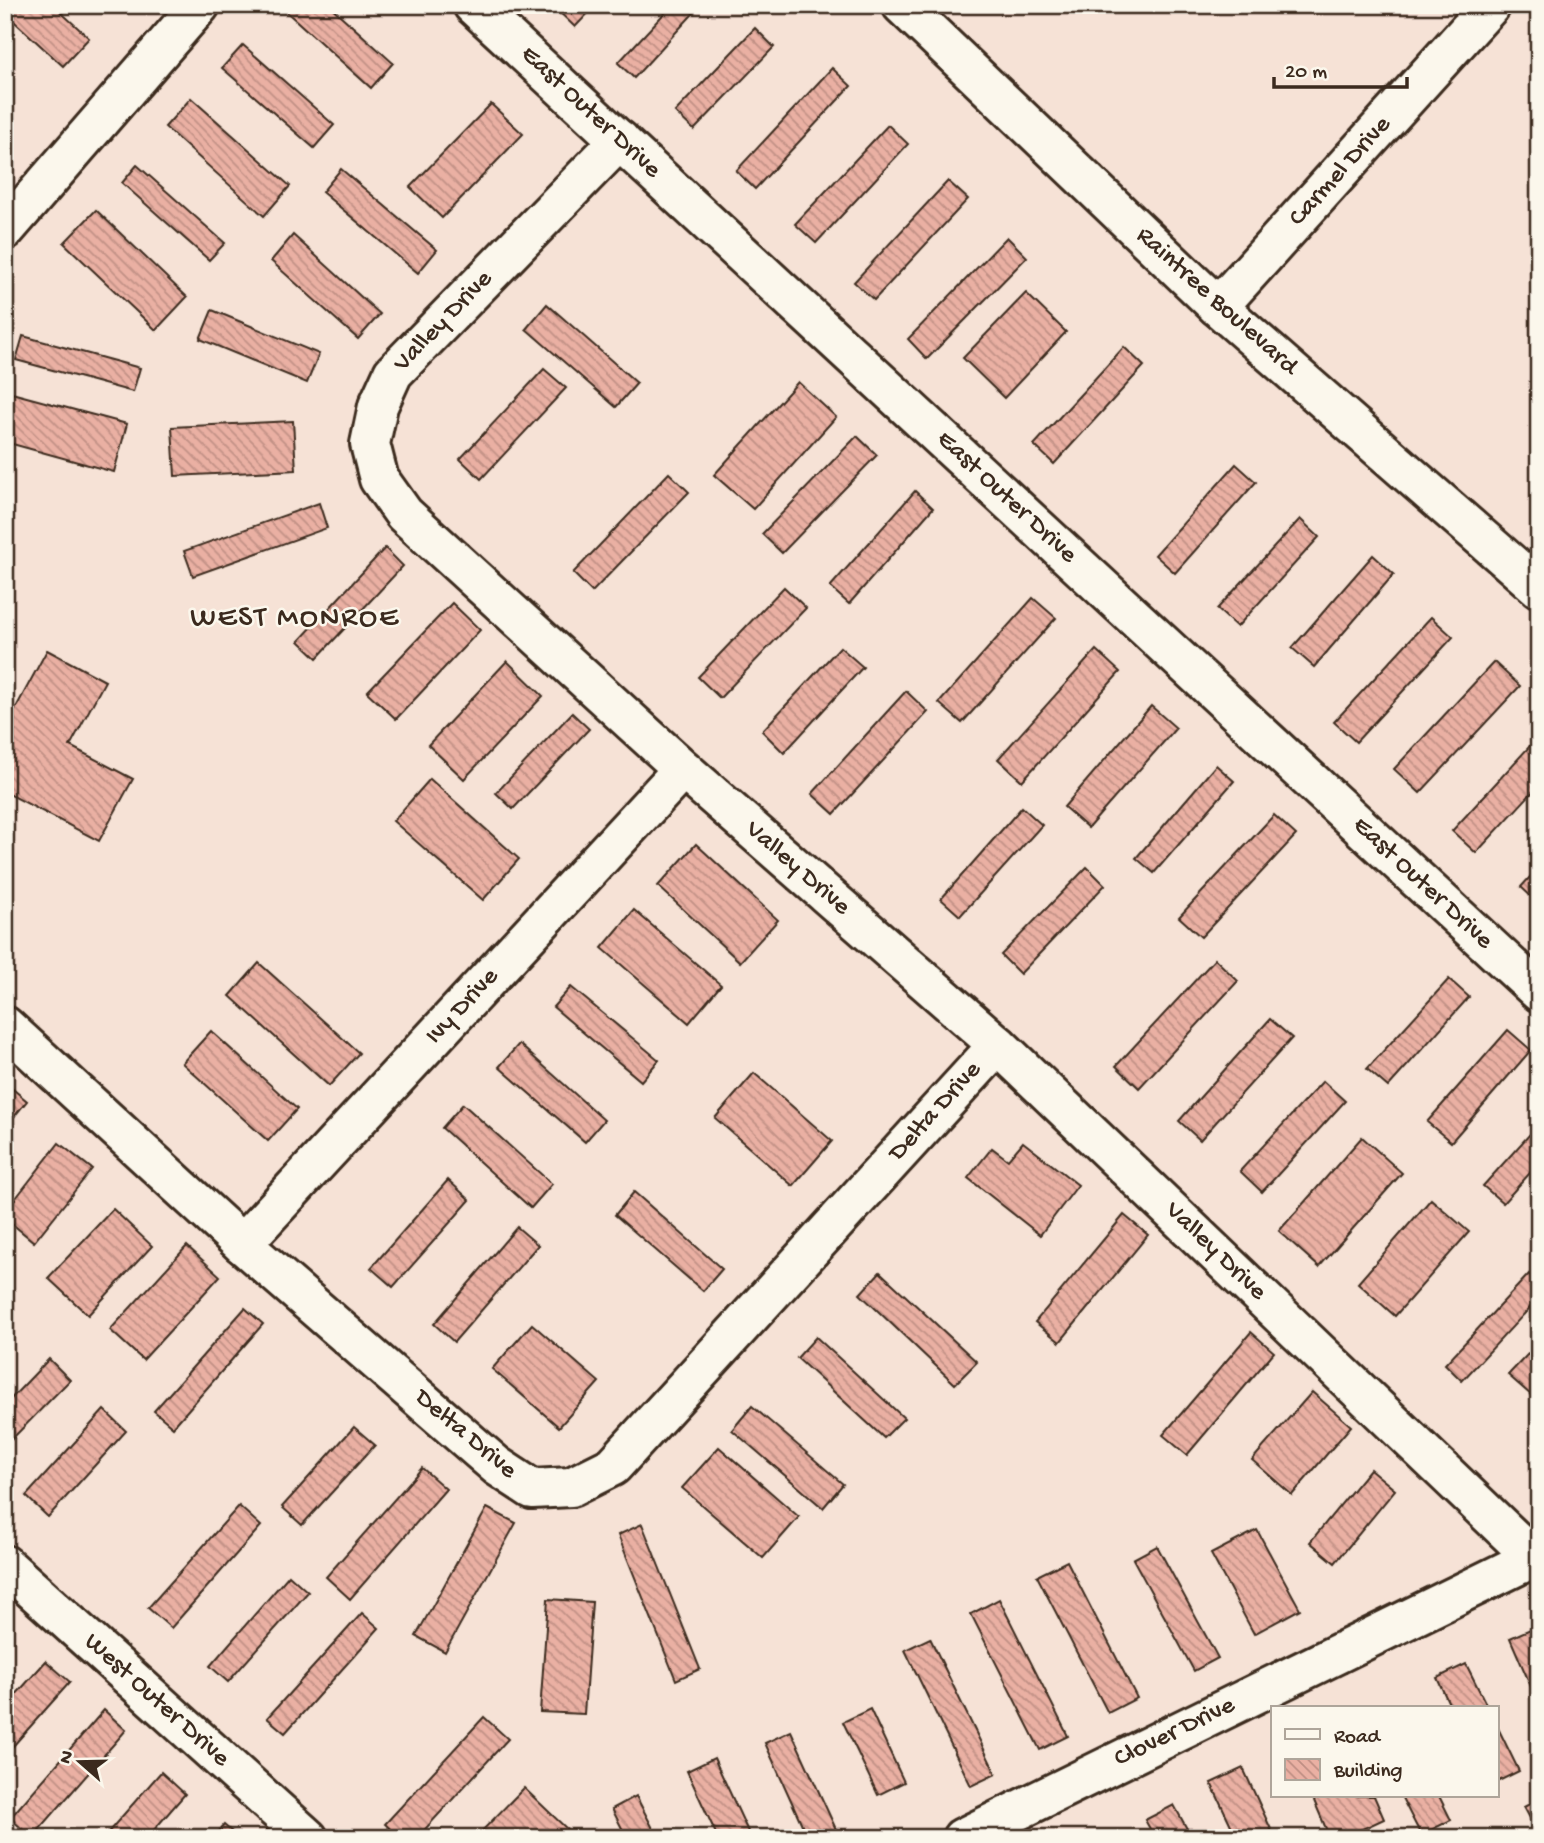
<svg xmlns="http://www.w3.org/2000/svg" width="1544" height="1843" font-family="'Gochi Hand',sans-serif">
<style>
.building{fill:url(#building-back-hatch);stroke:#3b2a1e;stroke-width:2}
.lines{fill:none;stroke-linecap:round;stroke-linejoin:round}
.minor-casing{stroke:#3b2a1e;stroke-width:44}
.minor{stroke:#fbf7ec;stroke-width:38}
.labels{text-anchor:middle;dominant-baseline:central;stroke-width:5;stroke-linejoin:round;paint-order:stroke}
.street-label{font-size:26px;fill:#3b2a1e;stroke:#fbf7ec}
.quarter-label{font-size:30px;letter-spacing:2px;fill:#3b2a1e;stroke:#fbf7ec}
</style>
<defs>
<pattern id="building-back-hatch" width="6" height="6" patternUnits="userSpaceOnUse" patternTransform="scale(1.75)"><rect width="6" height="6" fill="#eab0a3"/><path d="M-1 5l2 2M0 0l6 6M5-1l2 2" fill="none" stroke="#bf8f84"/></pattern>
</defs>
<rect width="100%" height="100%" fill="#f6e2d6"/>
<filter id="ink" filterUnits="userSpaceOnUse"><feTurbulence type="fractalNoise" baseFrequency=".0143" numOctaves="2"/><feDisplacementMap in="SourceGraphic" scale="14" xChannelSelector="R" yChannelSelector="G"/><feConvolveMatrix kernelMatrix="1 2 1 2 8 2 1 2 1" color-interpolation-filters="sRGB"/></filter>
<g filter="url(#ink)">
<g class="building">
<path d="M5,5H53L89,38L63,66L5,13Z"/>
<path d="M280,5H329L393,63L371,88L280,6Z"/>
<path d="M559,5H596L575,27L556,9Z"/>
<path d="M672,5H701L634,78L618,63Z"/>
<path d="M755,28L774,47L694,130L675,112Z"/>
<path d="M243,45L334,125L314,148L222,68Z"/>
<path d="M832,68L851,86L755,189L736,171Z"/>
<path d="M191,98L290,186L264,216L165,127Z"/>
<path d="M491,104L523,134L442,218L410,187Z"/>
<path d="M888,125L908,144L816,243L795,224Z"/>
<path d="M137,165L225,243L209,260L122,183Z"/>
<path d="M341,169L437,250L418,273L322,192Z"/>
<path d="M948,181L968,199L874,300L854,282Z"/>
<path d="M96,210L187,297L156,330L64,243Z"/>
<path d="M293,235L380,314L358,339L271,261Z"/>
<path d="M1007,237L1027,257L927,359L908,339Z"/>
<path d="M1026,293L1066,332L1004,398L963,358Z"/>
<path d="M547,304L637,383L616,407L526,329Z"/>
<path d="M212,310L319,354L307,383L200,339Z"/>
<path d="M23,336L140,368L133,392L16,360Z"/>
<path d="M1124,347L1144,366L1054,464L1034,445Z"/>
<path d="M544,369L566,388L481,479L460,459Z"/>
<path d="M798,382L836,417L753,509L714,475Z"/>
<path d="M8,392L127,424L114,472L5,442V402Z"/>
<path d="M293,421L296,470L175,476L172,427Z"/>
<path d="M857,436L877,455L782,553L762,534Z"/>
<path d="M1236,464L1256,482L1175,573L1155,555Z"/>
<path d="M669,473L689,492L592,592L573,573Z"/>
<path d="M915,491L933,508L849,604L830,587Z"/>
<path d="M319,503L327,528L193,576L184,551Z"/>
<path d="M1300,519L1319,537L1237,627L1217,609Z"/>
<path d="M385,548L403,566L317,658L299,641Z"/>
<path d="M1373,555L1394,574L1314,667L1292,648Z"/>
<path d="M784,587L806,608L720,698L698,677Z"/>
<path d="M1033,598L1056,618L962,723L939,703Z"/>
<path d="M452,603L480,630L396,719L367,692Z"/>
<path d="M1431,617L1453,637L1356,742L1334,722Z"/>
<path d="M840,647L863,667L784,753L762,731Z"/>
<path d="M47,650L105,681L70,746L133,779L99,841L5,792V728Z"/>
<path d="M1096,650L1120,672L1022,781L998,759Z"/>
<path d="M507,661L543,696L464,779L428,745Z"/>
<path d="M1494,662L1520,686L1420,793L1394,769Z"/>
<path d="M906,691L928,712L834,814L812,794Z"/>
<path d="M1151,706L1176,728L1088,828L1064,807Z"/>
<path d="M572,713L589,729L513,809L496,793Z"/>
<path d="M1539,736V785L1476,853L1452,831Z"/>
<path d="M1216,765L1234,781L1154,873L1136,858Z"/>
<path d="M430,779L519,859L483,900L393,821Z"/>
<path d="M1022,807L1042,825L960,916L941,899Z"/>
<path d="M1274,815L1296,835L1201,937L1179,917Z"/>
<path d="M696,844L778,920L740,962L658,886Z"/>
<path d="M1087,867L1105,885L1020,974L1001,955Z"/>
<path d="M1539,867V901L1537,902L1521,887Z"/>
<path d="M634,910L721,985L689,1023L602,948Z"/>
<path d="M1215,959L1238,981L1139,1088L1116,1066Z"/>
<path d="M259,963L359,1053L329,1086L230,996Z"/>
<path d="M1449,979L1469,997L1388,1087L1367,1069Z"/>
<path d="M571,987L659,1060L641,1081L553,1007Z"/>
<path d="M1270,1019L1292,1038L1200,1140L1179,1121Z"/>
<path d="M1508,1030L1531,1050L1451,1142L1427,1122Z"/>
<path d="M211,1031L297,1109L268,1141L182,1063Z"/>
<path d="M519,1044L604,1120L585,1142L499,1067Z"/>
<path d="M754,1073L832,1141L793,1186L715,1118Z"/>
<path d="M1323,1081L1345,1101L1262,1192L1240,1171Z"/>
<path d="M8,1085L27,1101L5,1128V1088Z"/>
<path d="M463,1104L552,1184L531,1208L442,1128Z"/>
<path d="M1539,1124V1163L1503,1203L1483,1186Z"/>
<path d="M1362,1137L1402,1173L1319,1267L1279,1231Z"/>
<path d="M1023,1142L1078,1185L1040,1235L968,1178L992,1148L1008,1160Z"/>
<path d="M59,1143L92,1169L34,1242L5,1218V1212Z"/>
<path d="M448,1180L470,1200L393,1287L371,1268Z"/>
<path d="M634,1192L722,1269L703,1291L615,1215Z"/>
<path d="M1431,1199L1469,1232L1395,1316L1358,1283Z"/>
<path d="M113,1209L152,1246L88,1315L48,1278Z"/>
<path d="M1124,1215L1148,1235L1060,1342L1035,1322Z"/>
<path d="M517,1227L538,1245L454,1342L434,1324Z"/>
<path d="M187,1246L220,1276L143,1360L110,1330Z"/>
<path d="M880,1272L977,1362L955,1384L860,1294Z"/>
<path d="M1529,1274L1539,1283V1298L1462,1381L1445,1364Z"/>
<path d="M245,1308L263,1324L173,1427L154,1411Z"/>
<path d="M532,1324L599,1382L559,1427L492,1369Z"/>
<path d="M1251,1332L1274,1352L1187,1455L1163,1435Z"/>
<path d="M816,1337L904,1418L884,1438L797,1358Z"/>
<path d="M1528,1354L1539,1364V1402L1508,1375Z"/>
<path d="M49,1359L70,1380L5,1446V1405Z"/>
<path d="M1312,1392L1351,1426L1292,1495L1252,1460Z"/>
<path d="M752,1406L843,1484L823,1508L732,1430Z"/>
<path d="M104,1410L126,1431L48,1517L26,1496Z"/>
<path d="M354,1427L375,1445L302,1525L282,1507Z"/>
<path d="M719,1447L799,1517L763,1558L682,1488Z"/>
<path d="M422,1468L446,1489L350,1599L326,1577Z"/>
<path d="M1370,1469L1395,1490L1335,1563L1310,1542Z"/>
<path d="M239,1506L261,1526L171,1628L148,1608Z"/>
<path d="M487,1508L516,1523L445,1652L416,1636Z"/>
<path d="M642,1524L700,1669L676,1680L618,1535Z"/>
<path d="M1257,1530L1300,1609L1254,1634L1211,1554Z"/>
<path d="M1157,1546L1218,1658L1194,1671L1133,1559Z"/>
<path d="M1067,1561L1137,1698L1108,1713L1037,1576Z"/>
<path d="M289,1575L308,1592L228,1682L210,1666Z"/>
<path d="M548,1599L592,1602L584,1714L540,1712Z"/>
<path d="M999,1599L1068,1736L1040,1750L971,1614Z"/>
<path d="M362,1613L379,1628L285,1733L267,1718Z"/>
<path d="M1535,1627L1539,1635V1705L1510,1638Z"/>
<path d="M930,1638L996,1774L971,1786L905,1650Z"/>
<path d="M46,1661L70,1682L5,1755V1707Z"/>
<path d="M1466,1664L1488,1708H1451L1437,1678Z"/>
<path d="M870,1709L904,1782L878,1795L843,1722Z"/>
<path d="M104,1710L126,1730L32,1838L10,1818Z"/>
<path d="M484,1717L508,1739L417,1838H400L385,1824Z"/>
<path d="M1497,1726L1519,1771L1497,1782Z"/>
<path d="M791,1731L840,1838H808L765,1743Z"/>
<path d="M714,1758L751,1838H718L687,1771Z"/>
<path d="M1243,1768L1275,1838H1237L1211,1783Z"/>
<path d="M161,1772L185,1794L147,1838H103Z"/>
<path d="M524,1788L567,1829L559,1838H475Z"/>
<path d="M636,1796L658,1838H627L612,1809Z"/>
<path d="M1312,1796H1374L1384,1819L1343,1838H1330Z"/>
<path d="M1401,1796H1439L1451,1820L1421,1835Z"/>
<path d="M1539,1799V1835L1524,1807Z"/>
<path d="M1174,1805L1192,1838H1155L1145,1820Z"/>
<path d="M224,1825L239,1838H213Z"/>
</g>
<g class="lines">
<g class="minor-casing">
<g id="minor">
<path d="M473,5L1539,992"/>
<path d="M902,5L1218,307L1539,588"/>
<path d="M620,140L393,373L378,406L370,444L379,479L404,514L683,769L998,1045L1534,1558"/>
<path d="M5,230L200,5"/>
<path d="M1218,307L1491,5"/>
<path d="M5,1026L242,1244L497,1466L532,1489L571,1487L613,1466L998,1045"/>
<path d="M242,1244L683,769"/>
<path d="M5,1565L308,1838"/>
<path d="M962,1838L1539,1555"/>
</g>
</g>
<use href="#minor" class="minor"/>
</g>
</g>
<g class="labels">
<g class="street-label">
<text transform="translate(590 113) rotate(43)">East Outer Drive</text>
<text transform="translate(1341 172) rotate(-48)">Carmel Drive</text>
<text transform="translate(1216 302) rotate(42)">Raintree Boulevard</text>
<text transform="translate(444 322) rotate(-46)">Valley Drive</text>
<text transform="translate(1006 498) rotate(43)">East Outer Drive</text>
<text transform="translate(797 869) rotate(41)">Valley Drive</text>
<text transform="translate(1422 884) rotate(43)">East Outer Drive</text>
<text transform="translate(463 1007) rotate(-47)">Ivy Drive</text>
<text transform="translate(936 1112) rotate(-48)">Delta Drive</text>
<text transform="translate(1215 1252) rotate(44)">Valley Drive</text>
<text transform="translate(465 1435) rotate(40)">Delta Drive</text>
<text transform="translate(156 1701) rotate(42)">West Outer Drive</text>
<text transform="translate(1175 1733) rotate(-26)">Clover Drive</text>
</g>
<g class="quarter-label">
<text x="295" y="619">WEST MONROE</text>
</g>
</g>
<rect width="1544" height="1843" fill="none" stroke="#fbf7ec" stroke-width="28"/>
<rect x="14" y="14" width="1516" height="1815" fill="none" stroke="#3b2a1e" stroke-width="2.5" filter="url(#ink)"/>
<rect x="1271" y="1706" width="228" height="91" fill="#fbf7ec" stroke="#aea59a" stroke-width="2"/>
<rect x="1285" y="1729" width="35" height="10" fill="#fbf7ec" stroke="#aea59a" stroke-width="2"/>
<text x="1334" y="1742" font-size="21" fill="#3b2a1e">Road</text>
<rect x="1285" y="1759" width="35" height="21" fill="url(#building-back-hatch)" stroke="#aea59a" stroke-width="2"/>
<text x="1334" y="1776" font-size="21" fill="#3b2a1e">Building</text>
<g transform="translate(80 1762) rotate(290)" stroke="#fbf7ec" stroke-width="5" paint-order="stroke">
<path d="M0-5L12 26L0 18L-12 26Z" fill="#3b2a1e"/>
<text y="-10" font-size="19" font-weight="bold" text-anchor="middle" fill="#3b2a1e">N</text>
</g>
<path d="M1274 77v10h133v-10" fill="none" stroke="#3b2a1e" stroke-width="3.5"/>
<text x="1285" y="77" font-size="21" fill="#3b2a1e" stroke="#fbf7ec" stroke-width="5" paint-order="stroke">20 m</text>
</svg>
